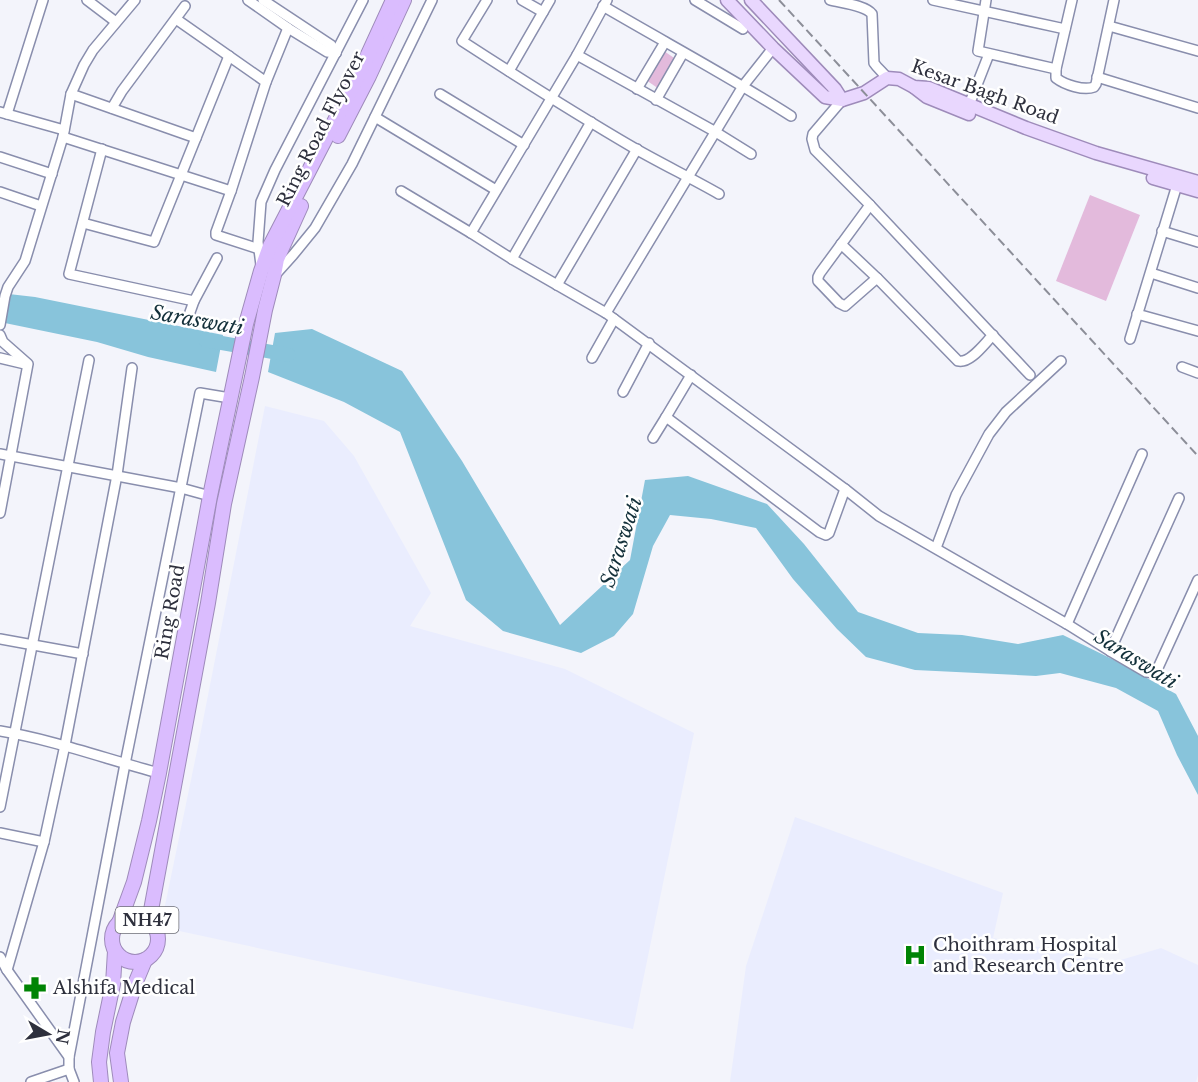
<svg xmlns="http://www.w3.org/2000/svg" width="1198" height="1082" font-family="'Libre Baskerville',serif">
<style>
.built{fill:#eaedfe}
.green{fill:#e3badc}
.water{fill:#88c4db}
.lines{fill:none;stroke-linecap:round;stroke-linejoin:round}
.river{stroke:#88c4db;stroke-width:14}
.minor-casing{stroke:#898ead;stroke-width:12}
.major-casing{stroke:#9e8bba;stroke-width:15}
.highway-casing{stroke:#9e8bba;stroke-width:16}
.minor{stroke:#fff;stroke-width:9}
.major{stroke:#e9d7fe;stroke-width:12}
.highway{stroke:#dabcfe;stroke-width:14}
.rail{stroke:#8c8e98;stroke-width:2;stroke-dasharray:9 4.5;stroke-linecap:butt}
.labels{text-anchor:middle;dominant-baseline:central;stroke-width:5;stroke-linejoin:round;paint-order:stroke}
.shield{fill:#fff;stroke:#6d6e77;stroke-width:1.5}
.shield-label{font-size:16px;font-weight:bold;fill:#2e303d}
.street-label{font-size:18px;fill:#2e303d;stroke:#fff}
.poi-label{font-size:18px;fill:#2e303d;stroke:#fff;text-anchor:start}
.water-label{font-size:20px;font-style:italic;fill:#13303a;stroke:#fff}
</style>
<rect width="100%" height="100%" fill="#f3f4fb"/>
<g class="built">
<path d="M265,406L324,421L354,456L431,593L410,626L565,669L694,733L633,1029L170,929L162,920L198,746Z"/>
<path d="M795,817L1003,893L993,938L1114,962L1161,948L1198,965V1075L1196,1082H730L746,966Z"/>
</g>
<g class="green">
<path d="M664,51L677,60L659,89L646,80Z"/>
<path d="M1090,195L1140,215L1106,301L1056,281Z"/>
</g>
<g class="water">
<path d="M0,293L35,297L223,335L216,372L148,357L97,342L0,322Z"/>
<path d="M312,329L402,371L462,461L560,625L630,560L645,480L688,476L767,504L804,544L858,612L918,633L962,635L1018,644L1063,635L1112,659L1176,694L1198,736V795L1177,755L1158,711L1116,688L1060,673L1036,676L915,670L866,657L837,629L793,579L756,528L711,519L670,515L653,546L633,614L614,636L581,653L503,631L466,600L400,432L344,402L268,372L275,333Z"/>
</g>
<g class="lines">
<path class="river" d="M205,340L289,355"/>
<g class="minor-casing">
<g id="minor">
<path d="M87,0L116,22"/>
<path d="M248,0L288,28L327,52L336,53"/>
<path d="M263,0L331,45L336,53"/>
<path d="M487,0L462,41C519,78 576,114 634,148C662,164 691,178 719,194"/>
<path d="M522,0L543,12"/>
<path d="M607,0L577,55L471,233L512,259L606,313L845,489L879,516L1067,624L1110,651L1146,672L1155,673L1157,670L1198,580"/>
<path d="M695,0L743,29"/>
<path d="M830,0C842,3 865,5 872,14L874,63C878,69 883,72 887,78"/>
<path d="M933,0L1065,29"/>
<path d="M986,0L978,51L1056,69"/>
<path d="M1072,0L1056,69V78C1065,85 1084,91 1094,87L1096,84L1114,0"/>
<path d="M603,6C666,43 730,77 791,116"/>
<path d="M176,19L266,82"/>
<path d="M1109,26L1198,51"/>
<path d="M577,55L714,131L751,154"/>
<path d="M509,71L550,0"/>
<path d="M1097,77L1198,108"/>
<path d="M637,89L665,42"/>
<path d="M71,94L196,138"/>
<path d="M440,94L524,145"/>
<path d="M656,100L683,53"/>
<path d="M842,100L813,134L812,139L815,150L870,205L1030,375"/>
<path d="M969,105L989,54"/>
<path d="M112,108L122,91L185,6"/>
<path d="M0,112L64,130"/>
<path d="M7,114L43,0"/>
<path d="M375,117L496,190"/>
<path d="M63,137L231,191"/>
<path d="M102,149L69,274L194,301"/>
<path d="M0,157L52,174"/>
<path d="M401,191L471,233"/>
<path d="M0,192L41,206"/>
<path d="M870,205L820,273L818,277V281L839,303L845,306L877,278"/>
<path d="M83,223L154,242L229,56"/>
<path d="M1162,231L1198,242"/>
<path d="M841,244L877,278L958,361C970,364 984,344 993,335"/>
<path d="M259,249L216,235V232L231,191L266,82L288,28"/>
<path d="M512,259L591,122"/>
<path d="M261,265L258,242L261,202L275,170L363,0"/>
<path d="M1151,273L1198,288"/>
<path d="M275,275L293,255L315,228L352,164L432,0"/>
<path d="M557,285L637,149"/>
<path d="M606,313L743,86L773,48"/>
<path d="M1137,314L1198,331"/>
<path d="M189,315L194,301L217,258"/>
<path d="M0,325L5,296L8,287L25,261L63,137L71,94L84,65L93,50L135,0"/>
<path d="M0,335L3,342L28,364L0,513"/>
<path d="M1130,339L1177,185"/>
<path d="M0,358L25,364"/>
<path d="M592,358L614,319"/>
<path d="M1182,367L1198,373"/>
<path d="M691,375L666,417L819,532L826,535L829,533L845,489"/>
<path d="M623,392L649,343"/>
<path d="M653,438L666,417"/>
<path d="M0,454L181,488L210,496"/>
<path d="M936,548L956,495L989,434L1006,412L1061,361"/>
<path d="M1067,624L1142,454"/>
<path d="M0,639L83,654"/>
<path d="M1110,651L1179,498"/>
<path d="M0,731C54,740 106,759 159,773"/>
<path d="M0,807L89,360"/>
<path d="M0,833L44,842"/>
<path d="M0,957L7,970L69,1057V1069L74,1082"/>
<path d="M7,970L44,842L65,745L117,475L132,368"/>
<path d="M69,1057L125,764L200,393L230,398"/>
<path d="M31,1082L69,1069"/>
</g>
</g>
<g class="major-casing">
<g id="major">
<path d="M727,0L773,48L825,97L842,100L864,93L887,78L899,79L914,87L929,88L1026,128L1096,153L1198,182"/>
<path d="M751,0L835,89L842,100"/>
<path d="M914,87L927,97L969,114"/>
<path d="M1153,178L1198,191"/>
</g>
</g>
<g class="highway-casing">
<g id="highway">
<path d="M338,136L369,76L404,0"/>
<circle cx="135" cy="939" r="23"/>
<path d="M149,921L208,603L224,504L252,377L265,310L274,275L277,259L301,206"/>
<path d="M119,923L134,882L149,821L159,773L210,496L246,324L261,271L270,246L360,72L393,0"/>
<path d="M101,1082L99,1062L103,1032L113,984L115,951"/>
<path d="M121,1082L117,1053L123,1022L135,984L145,960"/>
</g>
</g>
<use href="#minor" class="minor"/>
<use href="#major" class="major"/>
<use href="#highway" class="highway"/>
<path class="rail" d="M779,0L1198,456"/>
</g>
<defs>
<g id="hospital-bare" transform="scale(1.8)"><path d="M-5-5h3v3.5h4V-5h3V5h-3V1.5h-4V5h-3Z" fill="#008404" stroke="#fff" stroke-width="2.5" paint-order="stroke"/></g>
<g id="pharmacy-bare" transform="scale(1.8)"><path d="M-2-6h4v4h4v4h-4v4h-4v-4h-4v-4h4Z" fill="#008404" stroke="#fff" stroke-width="2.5" paint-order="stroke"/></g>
</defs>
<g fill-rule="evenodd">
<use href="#hospital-bare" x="915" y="955"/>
<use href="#pharmacy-bare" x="35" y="988"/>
</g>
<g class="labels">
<rect class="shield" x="115.5" y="907" width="63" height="26" rx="4.5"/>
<g class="shield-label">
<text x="147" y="920">NH47</text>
</g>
<g class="street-label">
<text transform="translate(985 92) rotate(20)">Kesar Bagh Road</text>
<text transform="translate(321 129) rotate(-63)">Ring Road Flyover</text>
<text transform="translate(170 612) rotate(-80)">Ring Road</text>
</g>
<g class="poi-label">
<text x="933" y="945">Choithram Hospital<tspan x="933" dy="21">and Research Centre</tspan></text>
<text x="53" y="988">Alshifa Medical</text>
</g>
<g class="water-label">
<text transform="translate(197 320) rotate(10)">Saraswati</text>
<text transform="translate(621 542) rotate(-72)">Saraswati</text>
<text transform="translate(1136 659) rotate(32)">Saraswati</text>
</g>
</g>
<g transform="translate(48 1034) rotate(100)" stroke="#ffffff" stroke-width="4.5" paint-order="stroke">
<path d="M0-4.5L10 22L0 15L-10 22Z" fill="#2e303d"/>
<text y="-9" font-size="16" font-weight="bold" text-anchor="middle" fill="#2e303d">N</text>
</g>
</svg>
